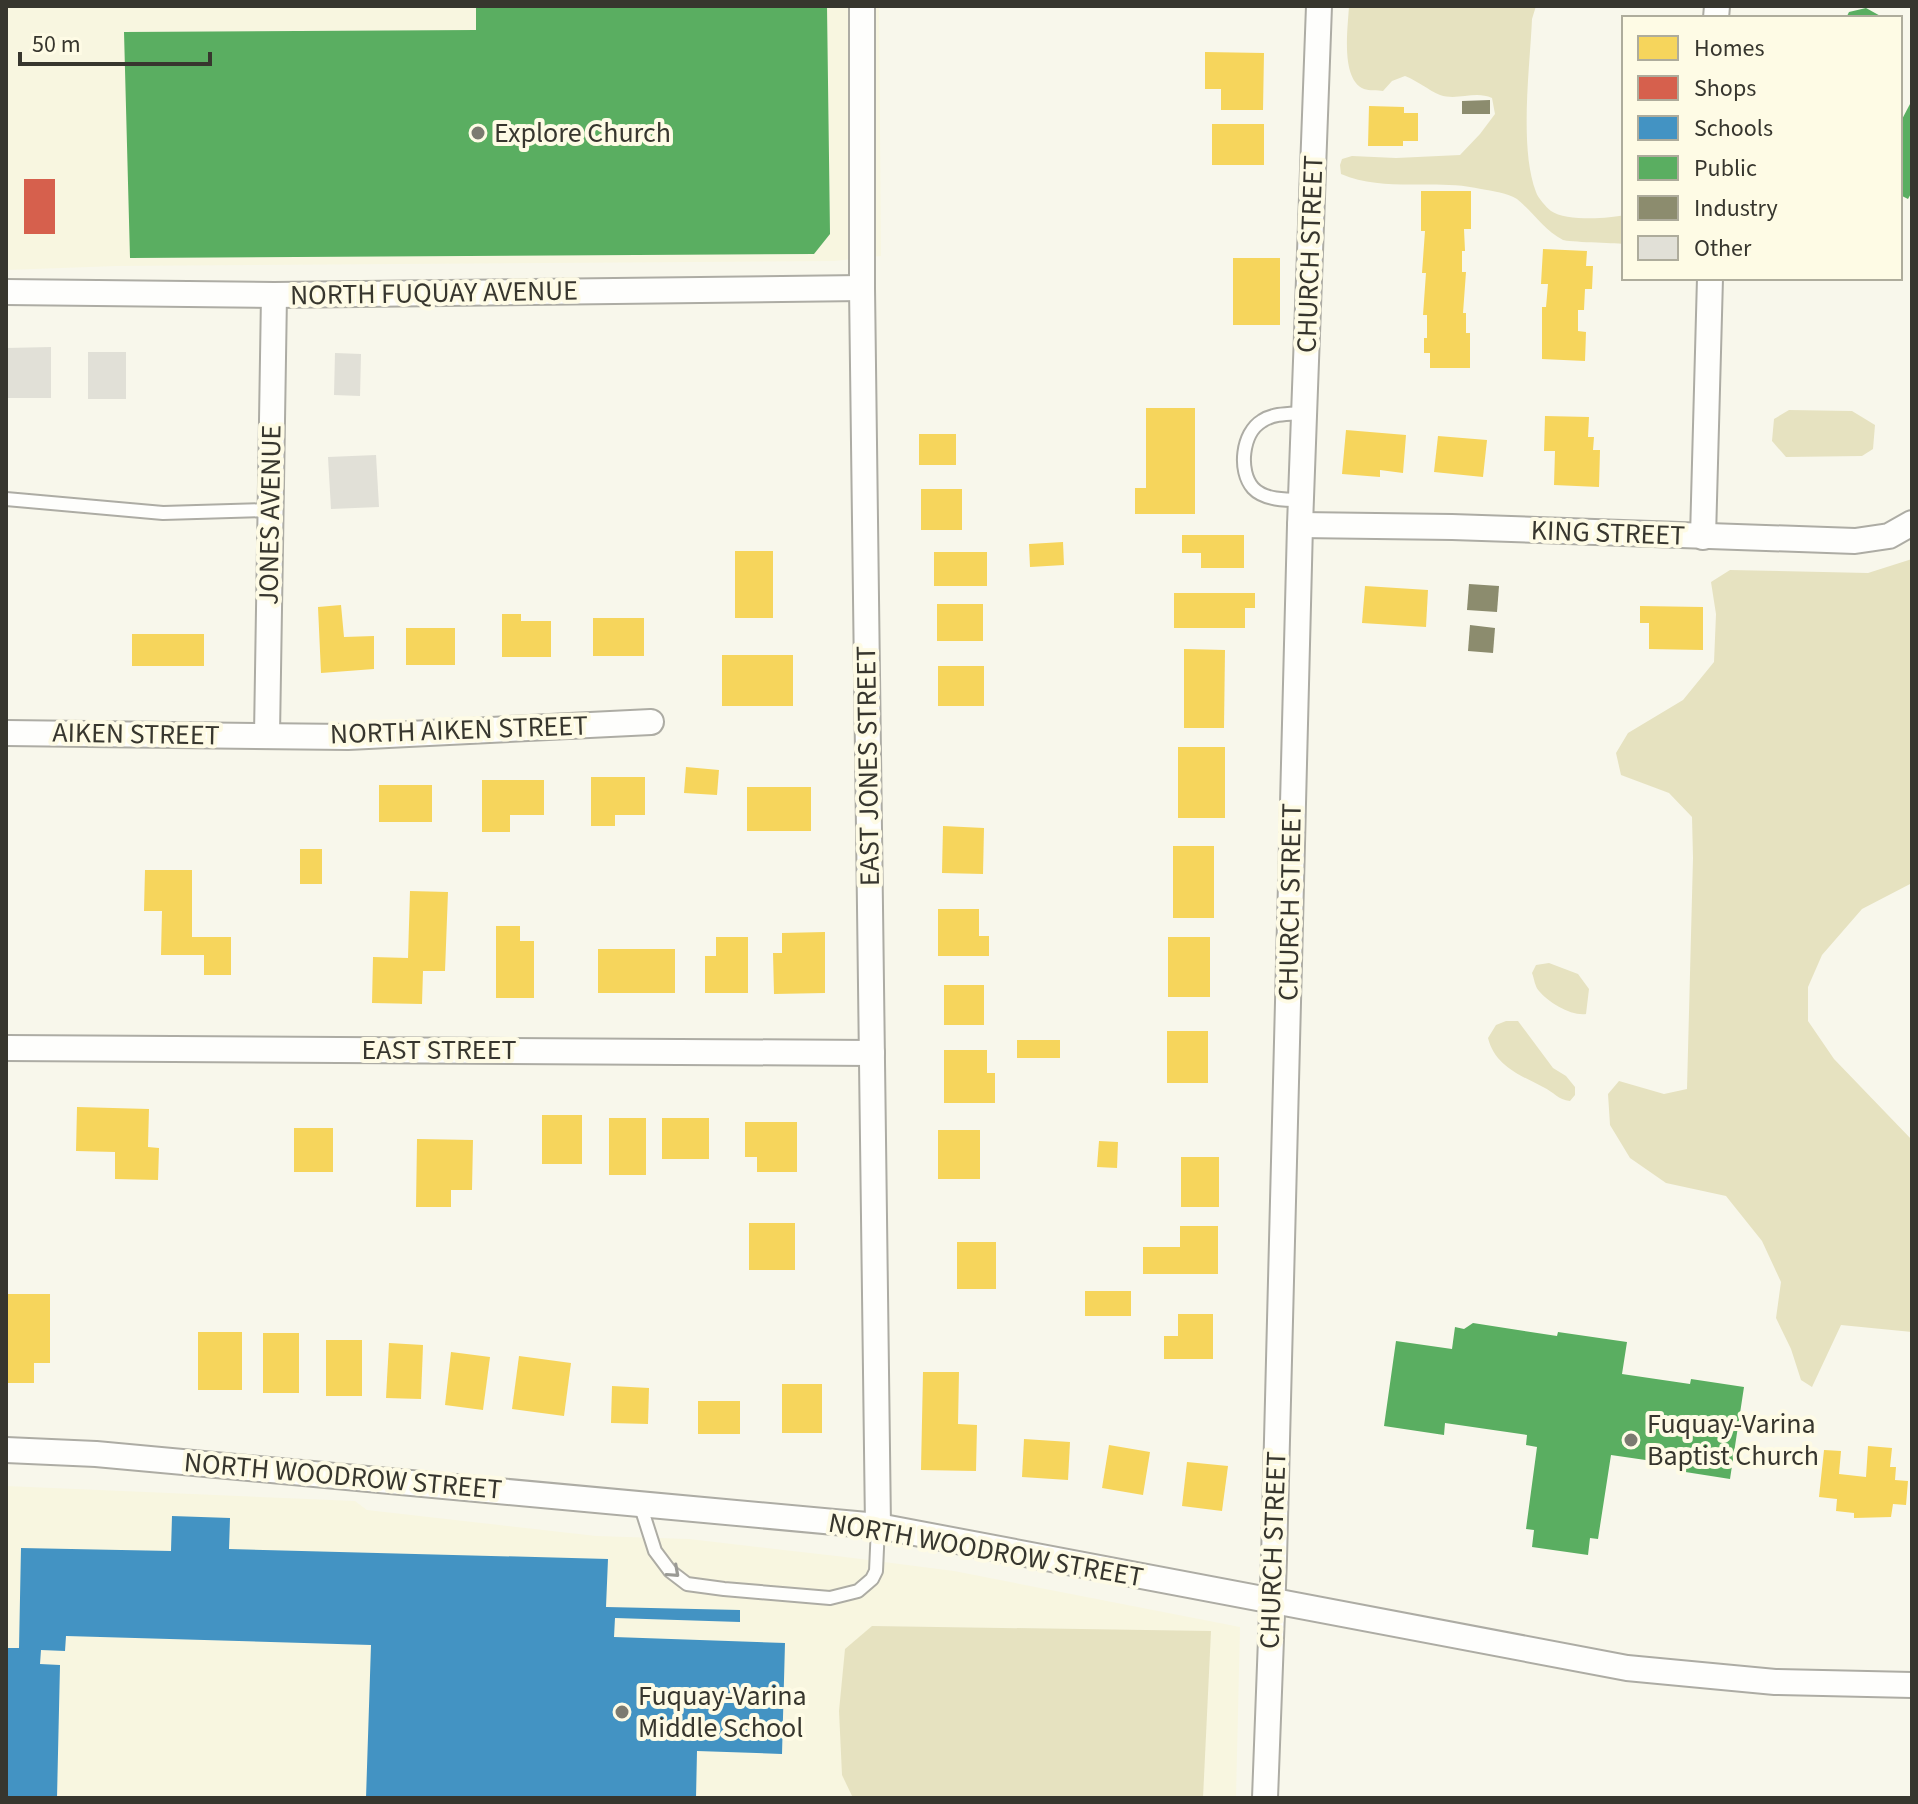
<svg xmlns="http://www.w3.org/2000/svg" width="1918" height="1804" font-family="'Source Sans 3',sans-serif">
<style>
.built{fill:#f8f6e0}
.green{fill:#e6e2c0}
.homes{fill:#f6d55c}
.shops{fill:#d6604d}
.schools{fill:#4393c3}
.public{fill:#5aae61}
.industry{fill:#8c8c6e}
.building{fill:#e1e0d7}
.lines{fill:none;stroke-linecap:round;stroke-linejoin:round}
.lane-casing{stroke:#adaca4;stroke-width:16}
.street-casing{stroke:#adaca4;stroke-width:28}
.lane{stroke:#fefefc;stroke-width:12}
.street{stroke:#fefefc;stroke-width:24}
.oneway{stroke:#9a9a95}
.poi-dot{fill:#7b7a70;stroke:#fefbe5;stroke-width:3}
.labels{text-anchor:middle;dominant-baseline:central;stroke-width:8;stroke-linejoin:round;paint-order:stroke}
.poi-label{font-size:28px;fill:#37362e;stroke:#fefbe5;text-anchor:start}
.street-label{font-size:28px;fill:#37362e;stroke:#fefbe5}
</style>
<rect width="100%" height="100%" fill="#f8f7eb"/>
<g class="built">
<path d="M6,6H879L881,256L834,261L117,266L6,270Z"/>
<path d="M6,1486L355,1501L367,1510L596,1536L689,1539L845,1557L954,1571L1240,1627L1236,1798H6Z"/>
</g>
<g class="green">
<path d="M1349,6H1536L1532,19C1530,67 1519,148 1536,192C1538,198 1546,207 1551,211C1565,221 1608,219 1624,215V244C1614,243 1568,242 1563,240C1544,230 1533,212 1517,199C1508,193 1492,191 1481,189C1435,178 1386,193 1341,174L1340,165L1342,159L1352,156L1396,158L1460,155L1480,134L1495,114L1492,98C1475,90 1458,101 1440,95C1428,90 1418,81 1405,76L1392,81L1383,91C1378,90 1369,91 1364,89C1340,79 1348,27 1349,6Z"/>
<path d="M1789,410L1852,411L1875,425L1873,449L1862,456L1786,457L1772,441L1774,419Z"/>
<path d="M1912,559V883L1862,909L1822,955L1808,987V1021L1834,1059L1912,1140V1332L1841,1325L1812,1387L1801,1380L1791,1349L1776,1318L1781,1282L1762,1241L1726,1196L1666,1183L1630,1158L1610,1125L1608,1094L1619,1081L1664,1094L1687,1089L1693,858L1692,817L1669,793L1621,775L1616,753L1628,733L1683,700L1714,662L1716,614L1711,582L1730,570L1868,573Z"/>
<path d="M1549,963L1578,974L1589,989L1586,1014C1571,1016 1549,1003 1539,991C1535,987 1534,978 1532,973L1536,965Z"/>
<path d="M1506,1021H1518L1553,1068L1566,1076L1575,1087V1095L1570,1101C1558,1100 1554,1092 1543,1087C1520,1075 1495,1066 1488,1038L1496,1025Z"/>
<path d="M872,1626L1211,1631L1203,1798H853L842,1775L839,1711L845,1649Z"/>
</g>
<g class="homes">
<path d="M1205,52L1264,53L1263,110H1221V89H1205Z"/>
<path d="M1369,106L1404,107V113H1418V141H1403V146H1368Z"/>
<rect x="1212" y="124" width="52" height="41"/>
<path d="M1421,191H1471V229H1464L1465,251H1462V272H1466L1463,313H1466V333H1470V368H1430V353H1424V338H1427V315H1423L1426,273H1422L1425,231H1421Z"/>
<path d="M1543,249L1587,251L1586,266H1593L1592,289H1585L1584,310H1578V331L1586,332L1585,361L1542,359V307H1546L1548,284H1541Z"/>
<rect x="1233" y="258" width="47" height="67"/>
<path d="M1146,408H1195V514H1135V488H1146Z"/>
<path d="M1545,416L1589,417L1588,437H1594L1593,450H1600L1599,487L1554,485L1555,451H1544Z"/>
<path d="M1346,430L1406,435L1403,473L1380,470V477L1342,474Z"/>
<rect x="919" y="434" width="37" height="31"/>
<path d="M1438,436L1487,440L1483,477L1434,472Z"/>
<rect x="921" y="489" width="41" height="41"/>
<path d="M1182,535H1244V568H1201V553H1182Z"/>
<path d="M1063,542L1064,565L1030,567L1029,544Z"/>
<rect x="735" y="551" width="38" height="67"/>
<rect x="934" y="552" width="53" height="34"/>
<path d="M1365,586L1428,590L1426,627L1362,623Z"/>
<path d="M1174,593H1255V608H1245V628H1174Z"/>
<rect x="937" y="604" width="46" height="37"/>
<path d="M341,605L344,637L374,636V669L321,673L318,607Z"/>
<path d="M1640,606L1703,607V650L1649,649V623H1640Z"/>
<path d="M502,614H521V621H551V657H502Z"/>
<rect x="593" y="618" width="51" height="38"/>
<rect x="406" y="628" width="49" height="37"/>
<rect x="132" y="634" width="72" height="32"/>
<path d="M1184,649L1225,650L1224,728H1184Z"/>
<rect x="722" y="655" width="71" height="51"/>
<rect x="938" y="666" width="46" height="40"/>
<rect x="1178" y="747" width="47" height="71"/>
<path d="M686,767L719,770L717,795L684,793Z"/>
<path d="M591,777H645V815H615V826H591Z"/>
<path d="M482,780H544V815H510V832H482Z"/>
<rect x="379" y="785" width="53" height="37"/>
<rect x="747" y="787" width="64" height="44"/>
<path d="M943,826L984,828L983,874L942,873Z"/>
<rect x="1173" y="846" width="41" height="72"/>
<rect x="300" y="849" width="22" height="35"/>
<path d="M145,870H192V937H231V975H204V955H161L162,911H144Z"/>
<path d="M410,891L448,892L445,971H423L422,1004L372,1003L373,957L408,958Z"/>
<path d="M938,909H979V936H989V956H938Z"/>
<path d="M496,926H520V941H534V998H496Z"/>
<path d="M825,932V993L774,994L773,953H782V933Z"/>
<path d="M716,937H748V993H705V956H716Z"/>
<rect x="1168" y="937" width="42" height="60"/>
<rect x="598" y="949" width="77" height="44"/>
<rect x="944" y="985" width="40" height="40"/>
<rect x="1167" y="1031" width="41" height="52"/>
<rect x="1017" y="1040" width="43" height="18"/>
<path d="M944,1050H987V1073H995V1103H944Z"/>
<path d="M77,1107L149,1109L148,1147L159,1148L158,1180L115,1179V1152L76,1151Z"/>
<rect x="542" y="1115" width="40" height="49"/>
<rect x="609" y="1118" width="37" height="57"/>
<rect x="662" y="1118" width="47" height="41"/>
<path d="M745,1122H797V1172H757V1157H745Z"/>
<rect x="294" y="1128" width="39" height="44"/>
<rect x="938" y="1130" width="42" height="49"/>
<path d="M417,1139L473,1140L472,1190H451V1207H416Z"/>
<path d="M1099,1141L1118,1142L1117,1168L1097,1167Z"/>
<rect x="1181" y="1157" width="38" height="50"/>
<rect x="749" y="1223" width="46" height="47"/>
<path d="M1180,1226H1218V1274H1143V1247H1180Z"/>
<rect x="957" y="1242" width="39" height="47"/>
<rect x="1085" y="1291" width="46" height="25"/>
<path d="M6,1294H50V1363H34V1383H6Z"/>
<path d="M1178,1314H1213V1359H1164V1336H1178Z"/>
<rect x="198" y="1332" width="44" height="58"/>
<rect x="263" y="1333" width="36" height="60"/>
<rect x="326" y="1340" width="36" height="56"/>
<path d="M389,1343L423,1345L421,1399L386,1398Z"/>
<path d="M451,1352L490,1357L483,1410L445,1405Z"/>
<path d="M519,1356L571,1363L564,1416L512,1409Z"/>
<path d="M923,1372H959L958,1424L977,1425L976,1471L921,1470Z"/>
<rect x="782" y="1384" width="40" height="49"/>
<path d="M612,1386L649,1388L648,1424L611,1423Z"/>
<rect x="698" y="1401" width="42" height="33"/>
<path d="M1024,1439L1070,1442L1068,1480L1022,1477Z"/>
<path d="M1109,1445L1150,1452L1143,1495L1102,1488Z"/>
<path d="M1868,1446L1892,1448L1890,1467H1896L1895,1480L1908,1481L1906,1505L1893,1504L1891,1517L1854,1518V1513L1836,1511L1837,1499L1819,1497L1824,1450L1841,1451L1839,1474L1866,1477Z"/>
<path d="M1187,1462L1228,1466L1222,1511L1182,1506Z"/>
</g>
<rect class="shops" x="24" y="179" width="31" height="55"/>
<path class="schools" d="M172,1516L230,1518L229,1549L608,1559L606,1607L740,1610V1622L615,1618L614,1637L785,1643L782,1754L697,1751L696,1798H366L371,1645L66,1636L65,1651L41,1650L40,1664L60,1665L57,1798H6V1648H19L21,1548L171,1551Z"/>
<g class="public">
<path d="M476,6H827L830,234L814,254L130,258L124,32L476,30Z"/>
<path d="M1866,8L1884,18H1846L1849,12Z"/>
<path d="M1910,104L1912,105V192L1908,199L1900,195V123Z"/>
<path d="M1473,1323L1557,1336L1558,1332L1627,1342L1622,1374L1690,1384L1691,1379L1744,1387L1730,1479L1679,1471L1680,1465L1611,1455L1598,1539L1590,1538L1588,1555L1532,1547L1534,1530L1526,1529L1537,1447L1526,1445L1527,1435L1445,1423L1444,1435L1384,1426L1396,1341L1452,1349L1455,1327L1464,1329Z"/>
</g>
<g class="industry">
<path d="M1490,100V114H1462V101Z"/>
<path d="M1469,584L1499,586L1497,612L1467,610Z"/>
<path d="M1470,625L1495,628L1493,653L1468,651Z"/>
</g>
<g class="building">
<path d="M51,347V398H6V348Z"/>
<rect x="88" y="352" width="38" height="47"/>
<path d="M335,353L361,354L360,396L334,395Z"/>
<path d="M376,455L379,507L331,509L328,457Z"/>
</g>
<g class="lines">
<g class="lane-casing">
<g id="lane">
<path d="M6,499L163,513L269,510"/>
<path d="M1301,500C1286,500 1264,500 1253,488C1238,471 1242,433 1262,421C1274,413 1290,414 1304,413"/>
<path d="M640,1504L655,1551L670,1571L687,1584L724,1589L830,1598L858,1591L872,1579L876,1571L878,1526"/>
</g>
</g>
<g class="street-casing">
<g id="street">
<path d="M862,6V288L878,1526"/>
<path d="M1716,18L1717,6"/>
<path d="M6,292L274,295L862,288"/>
<path d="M1300,525L1452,527L1855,541L1889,536L1912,523"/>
<path d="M1703,537L1710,278"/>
<path d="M6,733L348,737L651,722"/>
<path d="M267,735L274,295"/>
<path d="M6,1048L872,1053"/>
<path d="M6,1450L96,1454L878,1526L1627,1668L1775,1682L1912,1685"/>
<path d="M1265,1798L1274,1559L1300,525L1319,6"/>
</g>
</g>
<use href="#lane" class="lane"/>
<use href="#street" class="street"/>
</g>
<defs><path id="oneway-chevron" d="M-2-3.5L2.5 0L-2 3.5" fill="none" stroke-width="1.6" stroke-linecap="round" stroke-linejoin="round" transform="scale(2)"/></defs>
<use class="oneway" href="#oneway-chevron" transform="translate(674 1572) rotate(42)"/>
<g class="poi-dot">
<circle cx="478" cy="133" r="8"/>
<circle cx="1631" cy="1440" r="8"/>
<circle cx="622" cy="1712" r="8"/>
</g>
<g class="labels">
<g class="poi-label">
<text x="494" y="133">Explore Church</text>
<text x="1647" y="1424">Fuquay-Varina<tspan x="1647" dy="32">Baptist Church</tspan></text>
<text x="638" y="1696">Fuquay-Varina<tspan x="638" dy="32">Middle School</tspan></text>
</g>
<g class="street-label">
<text transform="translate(1310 254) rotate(-88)">CHURCH STREET</text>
<text transform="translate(434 293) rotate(-1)">NORTH FUQUAY AVENUE</text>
<text transform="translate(270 515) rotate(-89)">JONES AVENUE</text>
<text transform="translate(1608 533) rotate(2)">KING STREET</text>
<text transform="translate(459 730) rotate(-2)">NORTH AIKEN STREET</text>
<text transform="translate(136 734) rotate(1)">AIKEN STREET</text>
<text transform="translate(868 766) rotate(-91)">EAST JONES STREET</text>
<text transform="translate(1290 902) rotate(-89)">CHURCH STREET</text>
<text x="439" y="1050">EAST STREET</text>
<text transform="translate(343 1476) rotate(5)">NORTH WOODROW STREET</text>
<text transform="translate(986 1550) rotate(10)">NORTH WOODROW STREET</text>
<text transform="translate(1273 1550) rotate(-88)">CHURCH STREET</text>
</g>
</g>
<rect width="1918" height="1804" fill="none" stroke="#37362e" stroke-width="16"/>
<rect x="1622" y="16" width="280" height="264" fill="#fefbe5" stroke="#aeac9c" stroke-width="2"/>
<rect x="1638" y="36" width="40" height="24" fill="#f6d55c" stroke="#aeac9c" stroke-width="2"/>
<text x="1694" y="56" font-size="24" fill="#37362e">Homes</text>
<rect x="1638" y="76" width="40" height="24" fill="#d6604d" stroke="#aeac9c" stroke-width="2"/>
<text x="1694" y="96" font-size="24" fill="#37362e">Shops</text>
<rect x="1638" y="116" width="40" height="24" fill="#4393c3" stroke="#aeac9c" stroke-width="2"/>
<text x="1694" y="136" font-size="24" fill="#37362e">Schools</text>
<rect x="1638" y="156" width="40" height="24" fill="#5aae61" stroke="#aeac9c" stroke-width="2"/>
<text x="1694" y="176" font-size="24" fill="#37362e">Public</text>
<rect x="1638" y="196" width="40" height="24" fill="#8c8c6e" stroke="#aeac9c" stroke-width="2"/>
<text x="1694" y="216" font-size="24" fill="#37362e">Industry</text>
<rect x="1638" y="236" width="40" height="24" fill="#e1e0d7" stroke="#aeac9c" stroke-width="2"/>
<text x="1694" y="256" font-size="24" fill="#37362e">Other</text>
<path d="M20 52v12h190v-12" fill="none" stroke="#37362e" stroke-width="4"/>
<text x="32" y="52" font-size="24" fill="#37362e" stroke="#fefbe5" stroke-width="6" paint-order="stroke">50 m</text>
</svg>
